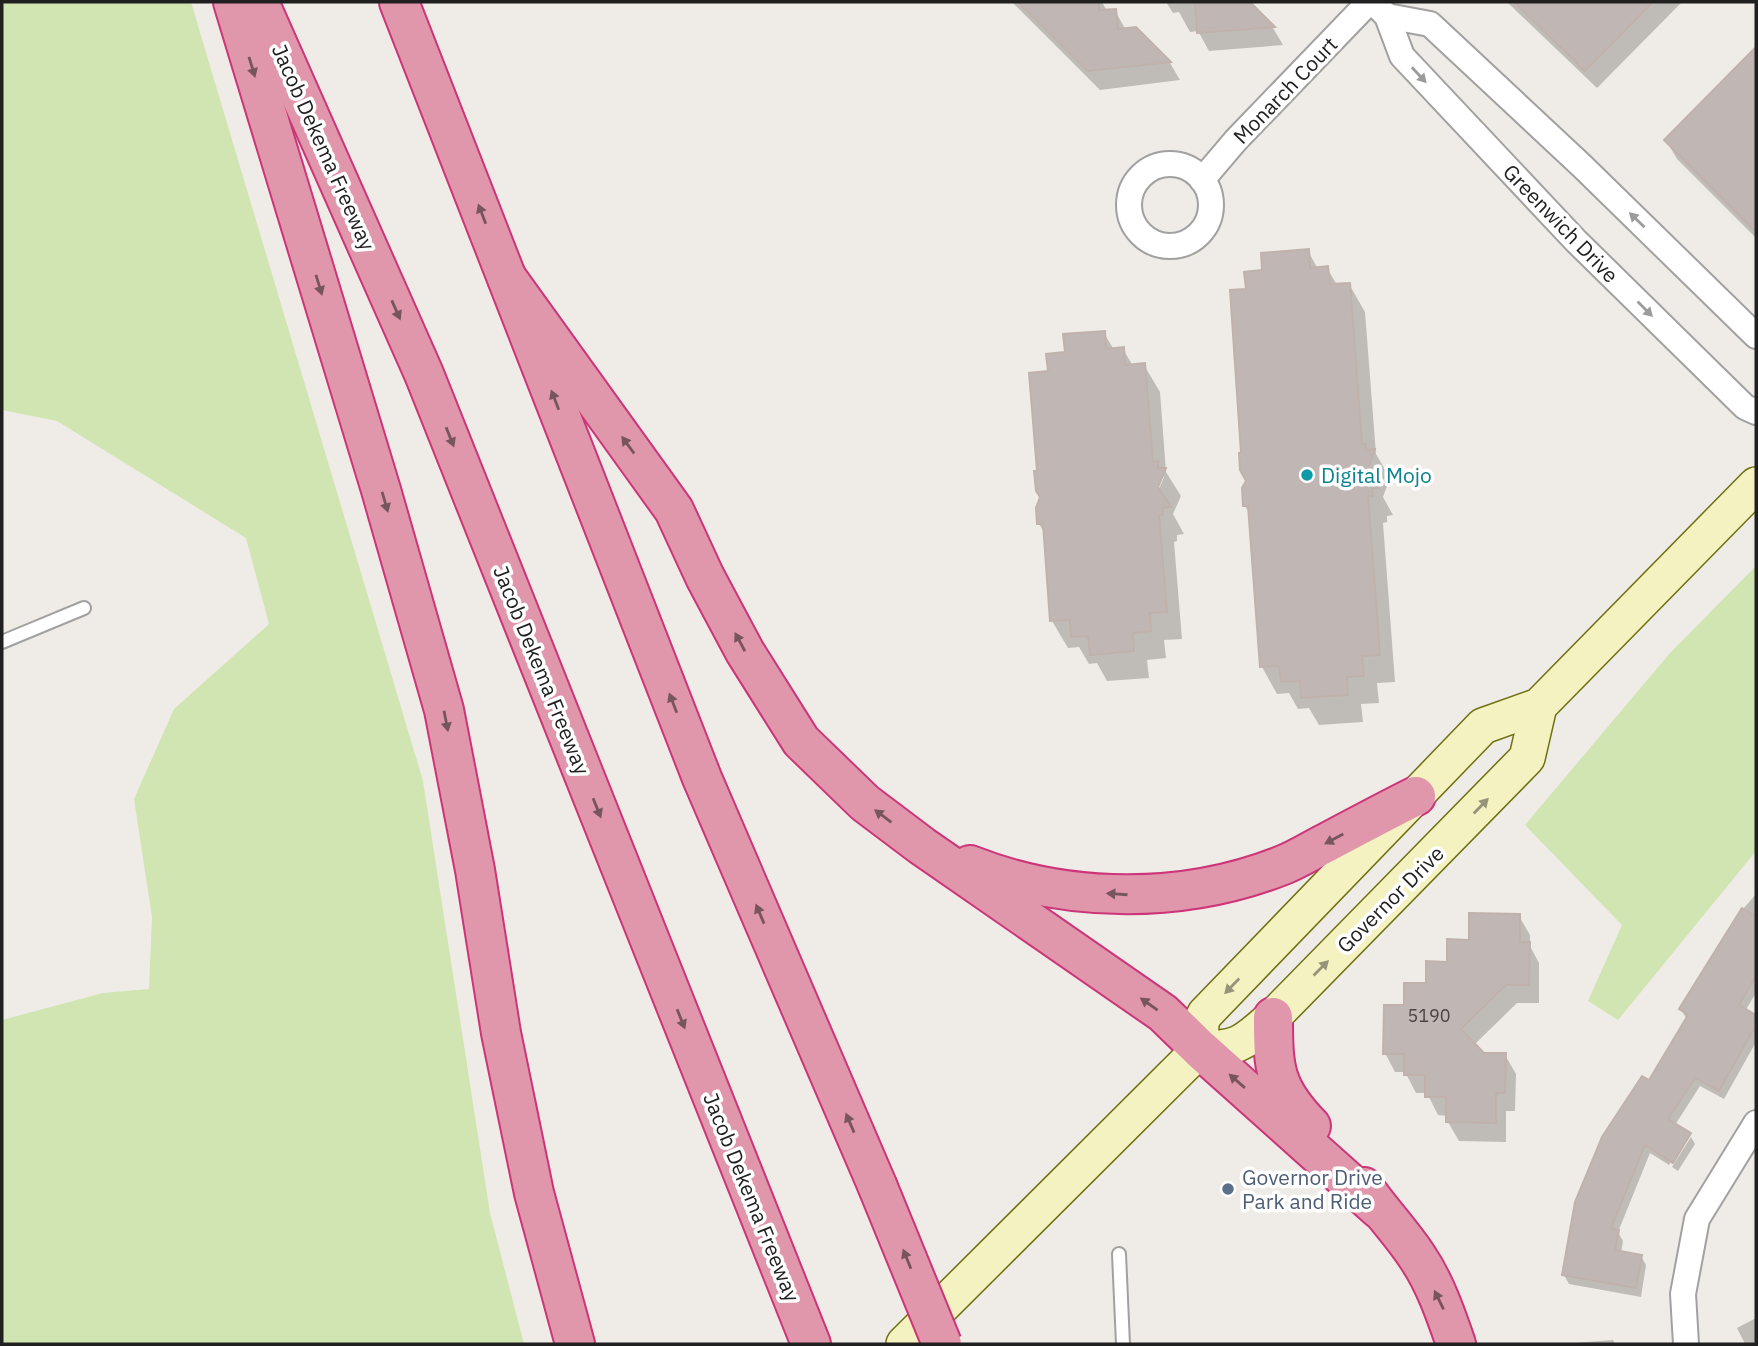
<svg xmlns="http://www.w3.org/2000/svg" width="1758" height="1346" font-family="'IBM Plex Sans',sans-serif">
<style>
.grass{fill:#d0e5b2}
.shadow{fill:#0003;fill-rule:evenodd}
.building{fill:#c0b7b4;stroke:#c0b2ab;stroke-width:2}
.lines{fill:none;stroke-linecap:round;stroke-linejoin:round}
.service-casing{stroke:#a1a1a1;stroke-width:16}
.minor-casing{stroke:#a1a1a1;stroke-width:28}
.secondary-casing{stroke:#6e6f0f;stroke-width:38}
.motorway-casing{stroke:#cc3578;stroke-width:42}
.service{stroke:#fff;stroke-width:12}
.minor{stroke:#fff;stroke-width:24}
.secondary{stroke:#f4f2c0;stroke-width:35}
.motorway{stroke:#e096ab;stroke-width:38}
.motorway-bridge-casing{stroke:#cc3578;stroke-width:42;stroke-linecap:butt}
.motorway-bridge{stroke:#e096ab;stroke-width:38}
.oneway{fill:#76555f}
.oneway2{fill:#9b9b9b}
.oneway3{fill:#959478}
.culture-dot{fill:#0f9aa8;stroke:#fff;stroke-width:2.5}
.service-dot{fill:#5c6f8a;stroke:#fff;stroke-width:2.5}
.labels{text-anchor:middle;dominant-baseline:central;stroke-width:7;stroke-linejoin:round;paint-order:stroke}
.number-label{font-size:18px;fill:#484645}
.street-label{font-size:21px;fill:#202020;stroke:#fff}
.culture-label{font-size:21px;fill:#0d838f;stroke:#fff;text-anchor:start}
.service-label{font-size:21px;fill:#4e5e75;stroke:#fff;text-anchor:start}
</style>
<rect width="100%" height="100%" fill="#efece7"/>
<g class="grass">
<path d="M2,2H191L423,781L490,1213L524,1344H2V1020L103,993L149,989L152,917L134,799L174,709L269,624L246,538L57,421L2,410Z"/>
<path d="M1756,566V851L1618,1020L1588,1001L1622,925L1525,825L1670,653Z"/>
</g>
<g class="shadow">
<path d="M1012,2H1102L1107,11H1115L1126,30L1135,29L1170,63L1180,80L1100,90Z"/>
<path d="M1166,2H1247L1273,28L1283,45L1209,51L1198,31L1190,32L1179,12L1173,13Z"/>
<path d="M1507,2H1682L1597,88Z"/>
<path d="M1756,50V238L1677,159L1666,140Z"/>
<path d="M1308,251L1318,269L1327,268L1337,285L1349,284L1365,312L1376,454L1390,478L1383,497L1393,515L1387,516V522L1383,523L1395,682L1377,683L1379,703L1361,704L1363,722L1319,725L1309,708L1298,709L1289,693L1277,694L1262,667L1250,514L1245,506L1248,481L1243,455L1248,291L1264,272Z"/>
<path d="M1104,333L1114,350L1123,349L1133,366L1144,365L1160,392L1166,472L1181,496L1173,514L1184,534L1177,535V541L1174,542L1182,639L1164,640L1166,658L1147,660L1149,678L1107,681L1097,663L1089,664L1079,647L1068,648L1052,621L1046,535L1039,524L1042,498L1039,473L1049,373L1067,354ZM1161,474L1164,477L1156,496Z"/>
<path d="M1756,894V993L1745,1011L1756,1017V1042L1724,1099L1700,1086L1675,1125L1691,1136H1687L1669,1165L1650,1153L1618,1232L1623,1241L1621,1253L1641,1256L1646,1265L1641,1297L1569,1284L1564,1275L1650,1083L1687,1020L1681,1009L1743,909Z"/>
<path d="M1519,916L1530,935V946L1539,963V1003H1517L1474,1045L1483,1055H1505L1516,1074L1515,1111H1506V1142L1459,1141L1448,1122V1116L1438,1115L1427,1093H1416L1405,1072H1395L1385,1053L1406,1007L1471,942Z"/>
<path d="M1691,1137L1695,1144L1678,1171L1672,1167Z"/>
<path d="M1756,1318V1344H1745L1737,1328Z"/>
<path d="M1613,1340L1615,1344H1573V1343Z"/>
</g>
<g class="building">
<path d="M1018,2H1099V10L1116,9L1118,29L1136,27L1171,62L1088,71Z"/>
<path d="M1195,2H1250L1275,27L1197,33Z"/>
<path d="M1514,2H1653L1585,71Z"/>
<path d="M1756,47V232L1664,140Z"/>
<path d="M1309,249L1310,268L1328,266L1330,284L1350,283L1362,444H1366V450L1375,449L1368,469L1379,488L1372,489L1373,496H1368L1380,655L1362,656L1364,676L1347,677L1348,695L1301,698L1300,681L1281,682L1279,666L1260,667L1248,506H1243L1242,488L1246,481L1240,470L1239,453H1241L1230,290L1246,289L1244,272L1262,270L1261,253Z"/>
<path d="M1105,331L1106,349L1124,347L1125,365L1145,363L1153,462L1158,461V468H1166L1158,487L1171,507L1162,508L1163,514L1159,515L1167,612L1150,613L1151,631L1133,633L1134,651L1090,655L1088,636L1071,637L1070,620L1050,621L1043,524H1037L1036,508L1040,497L1036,491L1034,471H1037L1029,373L1048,371L1046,354L1065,352L1063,334Z"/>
<path d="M1742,908L1756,917V976L1739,1005L1756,1015V1025L1719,1091L1695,1078L1668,1119L1691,1133L1673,1163L1645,1145L1611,1228L1619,1230L1615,1250L1642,1255L1636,1288L1562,1275L1575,1202L1602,1137L1642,1076L1649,1080L1688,1015L1679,1009Z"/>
<path d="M1469,913L1520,914V942H1530L1529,985H1506L1461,1029L1484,1053H1506L1505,1093H1496V1123L1446,1122V1097H1425V1075H1404V1054H1383L1384,1005H1404V983H1426V961L1447,962V939L1469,940Z"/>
</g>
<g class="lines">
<g class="service-casing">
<g id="service">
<path d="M2,642L84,608"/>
<path d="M1119,1254L1123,1344"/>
</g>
</g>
<g class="minor-casing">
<g id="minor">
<path d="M1373,2L1387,16L1402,56L1576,241L1745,407L1756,412"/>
<path d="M1387,16L1430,24L1582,166L1756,336"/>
<circle cx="1170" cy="205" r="41"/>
<path d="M1202,180L1236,140L1369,2"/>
<path d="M1686,1344L1683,1294L1697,1219L1756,1123"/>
</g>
</g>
<g class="secondary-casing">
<g id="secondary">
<path d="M1200,1049L1201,1022L1205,1014L1483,726L1539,706L1756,485"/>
<path d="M904,1344L1200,1049C1240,1049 1244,1042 1273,1017L1527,758L1539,706"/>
</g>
</g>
<g class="motorway-casing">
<g id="motorway">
<path d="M233,2L381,490L444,710L475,870L501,1033L534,1193L575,1344"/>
<path d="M259,2L424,374L811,1344"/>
<path d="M399,2L702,778L877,1185"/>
<path d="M507,278L674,510L705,577L745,652L801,741L865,803L922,846L1163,1013L1200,1049L1379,1209"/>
<path d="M970,865C1069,904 1185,904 1283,865C1298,859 1312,850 1326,843C1356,827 1386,811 1416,796"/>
<path d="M1273,1017C1273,1068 1274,1088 1311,1126"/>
<path d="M1364,1187C1381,1212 1402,1233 1418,1258C1435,1283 1446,1315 1456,1344"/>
</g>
</g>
<use href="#service" class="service"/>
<use href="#minor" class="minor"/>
<use href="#secondary" class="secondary"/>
<use href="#motorway" class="motorway"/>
<g class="motorway-bridge-casing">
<path id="motorway-bridge" d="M877,1185L942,1344"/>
</g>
<use href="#motorway-bridge" class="motorway-bridge"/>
</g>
<defs><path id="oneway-solid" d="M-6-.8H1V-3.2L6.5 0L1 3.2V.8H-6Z" transform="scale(1.75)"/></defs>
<g class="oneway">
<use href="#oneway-solid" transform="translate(252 67) rotate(73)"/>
<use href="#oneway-solid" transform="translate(482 214) rotate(-111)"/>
<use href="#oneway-solid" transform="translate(319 285) rotate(73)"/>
<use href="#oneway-solid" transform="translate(396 310) rotate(66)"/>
<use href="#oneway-solid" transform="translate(555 400) rotate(-111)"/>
<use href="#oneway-solid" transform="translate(450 437) rotate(68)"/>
<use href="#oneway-solid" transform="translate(628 445) rotate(-126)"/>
<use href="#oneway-solid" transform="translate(385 502) rotate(74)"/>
<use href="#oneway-solid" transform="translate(740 642) rotate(-118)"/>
<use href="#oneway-solid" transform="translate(673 703) rotate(-111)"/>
<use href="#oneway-solid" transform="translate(446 721) rotate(79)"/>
<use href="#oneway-solid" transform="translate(597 808) rotate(68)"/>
<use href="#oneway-solid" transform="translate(883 816) rotate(-143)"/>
<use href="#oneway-solid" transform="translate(1334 839) rotate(152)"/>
<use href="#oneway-solid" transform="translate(1117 894) rotate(-176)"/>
<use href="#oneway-solid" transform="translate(760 914) rotate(-113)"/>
<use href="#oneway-solid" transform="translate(1149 1004) rotate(-145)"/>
<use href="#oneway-solid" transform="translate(681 1019) rotate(68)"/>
<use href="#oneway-solid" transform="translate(1237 1081) rotate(-139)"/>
<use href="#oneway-solid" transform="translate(850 1123) rotate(-113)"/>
<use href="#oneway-solid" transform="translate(907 1259) rotate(-112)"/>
<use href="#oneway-solid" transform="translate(1439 1300) rotate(-116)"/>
</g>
<g class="oneway2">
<use href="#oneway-solid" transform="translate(1419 75) rotate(47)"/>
<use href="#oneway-solid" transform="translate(1637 220) rotate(-136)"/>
<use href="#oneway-solid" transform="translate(1645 309) rotate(45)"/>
</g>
<g class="oneway3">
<use href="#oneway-solid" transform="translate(1481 806) rotate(-46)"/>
<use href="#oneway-solid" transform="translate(1321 968) rotate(-45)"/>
<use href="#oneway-solid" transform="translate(1232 986) rotate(134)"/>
</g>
<circle class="culture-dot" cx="1307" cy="475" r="7"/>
<circle class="service-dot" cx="1228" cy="1189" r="7"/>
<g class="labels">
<g class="number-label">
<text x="1429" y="1015">5190</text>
</g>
<g class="street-label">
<text transform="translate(1285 90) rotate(-46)">Monarch Court</text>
<text transform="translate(324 147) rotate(66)">Jacob Dekema Freeway</text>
<text transform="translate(1561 223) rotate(46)">Greenwich Drive</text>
<text transform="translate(542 670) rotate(68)">Jacob Dekema Freeway</text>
<text transform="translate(1390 899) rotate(-45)">Governor Drive</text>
<text transform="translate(752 1197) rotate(68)">Jacob Dekema Freeway</text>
</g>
<g class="culture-label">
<text x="1321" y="475">Digital Mojo</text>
</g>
<g class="service-label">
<text x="1242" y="1177">Governor Drive<tspan x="1242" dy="24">Park and Ride</tspan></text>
</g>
</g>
<rect width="1758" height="1346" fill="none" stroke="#202020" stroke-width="7"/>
</svg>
